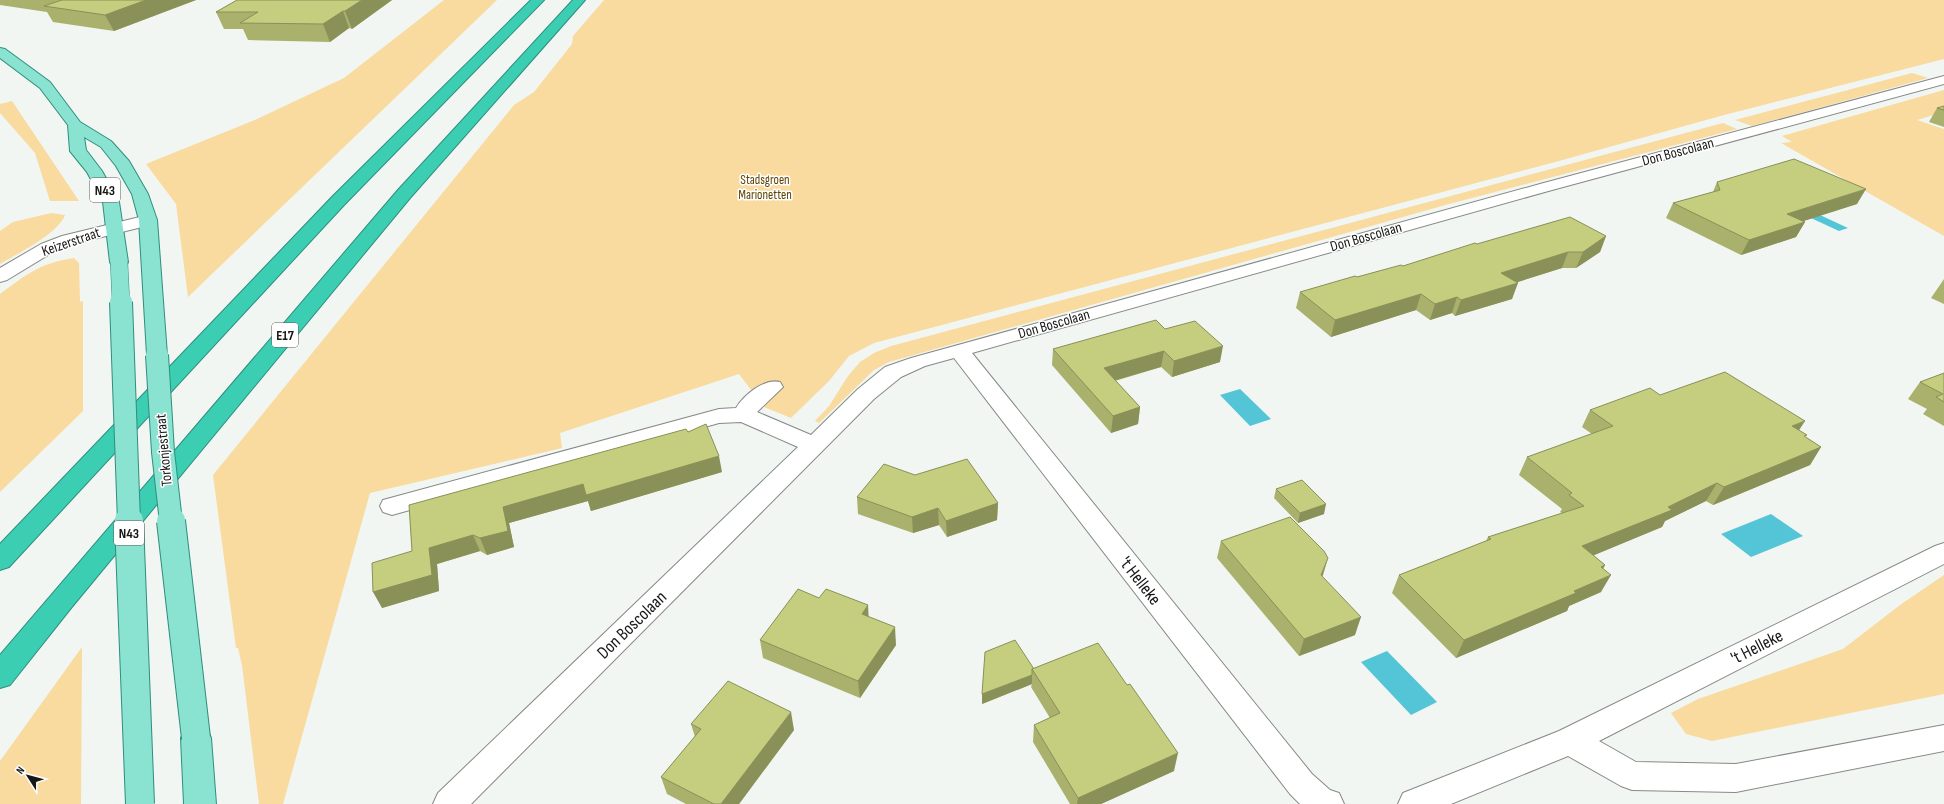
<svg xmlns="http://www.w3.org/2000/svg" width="1944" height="804" font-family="'Sofia Sans Condensed',sans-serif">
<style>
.green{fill:#f9da9f}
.water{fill:#54c5d6}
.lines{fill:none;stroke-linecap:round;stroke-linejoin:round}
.minor-casing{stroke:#868a86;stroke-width:2}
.primary-casing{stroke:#2f8e7c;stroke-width:2}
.motorway-casing{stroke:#2f8e7c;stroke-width:2}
.minor{fill:#fff;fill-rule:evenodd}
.primary{fill:#8ae2d1;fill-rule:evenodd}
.motorway{fill:#3cceb3;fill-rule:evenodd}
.primary-bridge-far2-casing{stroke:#2f8e7c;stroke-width:18;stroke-linecap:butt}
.primary-bridge-far1-casing{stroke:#2f8e7c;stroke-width:24;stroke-linecap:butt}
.primary-bridge-casing{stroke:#2f8e7c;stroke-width:30;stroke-linecap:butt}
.primary-bridge-far2{stroke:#8ae2d1;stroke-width:17}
.primary-bridge-far1{stroke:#8ae2d1;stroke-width:22}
.primary-bridge{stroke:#8ae2d1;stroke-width:28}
.wall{fill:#a9b16c}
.shaded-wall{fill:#899058}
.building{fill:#c4ce7e;stroke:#899058}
.labels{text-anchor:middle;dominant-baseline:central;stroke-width:3;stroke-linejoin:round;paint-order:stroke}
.far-park-label{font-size:13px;fill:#5b4201;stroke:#fff}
.shield{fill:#fff;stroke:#5c5d5c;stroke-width:1}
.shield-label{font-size:14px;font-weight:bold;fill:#161816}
.street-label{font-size:15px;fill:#161816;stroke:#fff}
.near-street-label{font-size:18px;fill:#161816;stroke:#fff}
</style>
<rect width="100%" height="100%" fill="#f1f6f2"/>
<g class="green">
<path d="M444,0H497L188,297L176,204L146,164L257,119L344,78Z"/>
<path d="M604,0H1944V59L1724,115L1559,161L874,343L849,356L829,381L791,418L764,407L739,374L560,433L562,448L370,493L283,804H259L242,665L238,648H236L213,475L514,105L534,92L572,44L573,36Z"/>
<path d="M1912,73L1928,78L1752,126L1735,120Z"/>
<path d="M1944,90V112L1917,120L1944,129V236L1781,143L1792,142L1782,136Z"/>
<path d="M12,101L79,201H50L35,153L0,113V104Z"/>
<path d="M1723,123L1737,129L1449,204L889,362L874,370L819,423L815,421L829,406L848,376L860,362L874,353L891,346Z"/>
<path d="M51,213L65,215C59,233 17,254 0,264V231L13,222Z"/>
<path d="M74,258L79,263L80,302L83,301V411L0,492V294C27,274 40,263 74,258Z"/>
<path d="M1944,575V694L1712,741L1686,734L1671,713L1698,699L1843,649L1900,605Z"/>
<path d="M82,647L81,804H0V761Z"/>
</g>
<g class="water">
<path d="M1807,209L1848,228L1839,231L1798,212Z"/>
<path d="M1240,389L1271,419L1250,426L1220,395Z"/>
<path d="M1771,514L1803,536L1751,557L1721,534Z"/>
<path d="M1387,651L1437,702L1411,715L1361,662Z"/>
</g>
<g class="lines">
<g class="minor-casing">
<g id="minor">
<path d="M1944,76V84L1552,190L972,353L1312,774L1330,790L1339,793L1344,804H1300L1290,794L954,358L925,366L901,377L874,399L471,804H433L438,793L798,447L741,422L719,423L392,515L383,512L380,506L383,500L719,409L736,408C744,395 764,378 780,382L783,387L757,412L811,435L858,389L885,367L911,358L1540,184Z"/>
<path d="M148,215L154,216L157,220L154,224L74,244L53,252L7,280L0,282V268L41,244L62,236Z"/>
<path d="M1944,543V564L1599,741L1636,762L1736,764L1944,725V751L1736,792L1632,790L1621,786L1568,756L1451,804H1398L1403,793L1559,731L1935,546Z"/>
</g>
</g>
<g class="primary-casing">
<g id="primary">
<path d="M0,48L5,49L50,82L80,122L111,141L129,161L148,194L157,220L167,355L164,359L157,361L150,359L147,355L139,220L132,194L116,166L101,147L84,137L86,150L102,171L119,202L128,262L126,266L119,268L112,266L110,262L103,202L87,172L70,151L68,125L40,88L0,58Z"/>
<path d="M196,725L207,729L211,738L216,804H184L181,738L185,729Z"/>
</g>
</g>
<g class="motorway-casing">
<g id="motorway">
<path d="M531,0H544L344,205L9,567L0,570V544L332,197Z"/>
<path d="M573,0H585L410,198L71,608L10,685L0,688V655L398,190Z"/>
</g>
</g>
<use href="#minor" class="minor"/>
<use href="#primary" class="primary"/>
<use href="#motorway" class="motorway"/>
<g class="primary-bridge-far2-casing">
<path id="primary-bridge-far2" d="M119,262L121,303"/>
</g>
<g class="primary-bridge-far1-casing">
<g id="primary-bridge-far1">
<path d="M121,302L129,522"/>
<path d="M157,355L163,452L171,522"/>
</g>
</g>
<g class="primary-bridge-casing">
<g id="primary-bridge">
<path d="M129,521L140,804"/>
<path d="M171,521L196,738"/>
</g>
</g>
<use href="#primary-bridge-far2" class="primary-bridge-far2"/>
<use href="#primary-bridge-far1" class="primary-bridge-far1"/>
<use href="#primary-bridge" class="primary-bridge"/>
</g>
<g class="wall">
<path d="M0,0H196L114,31L53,22L47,12L0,5Z"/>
<path d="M237,0H392L352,29L349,28L330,42L248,40L243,29H224L216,12Z"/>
<path d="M1944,106V127L1929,122L1937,108Z"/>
<path d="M1717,182L1857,204L1802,221L1805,222L1796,237L1741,255L1666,218L1673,203L1713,192Z"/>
<path d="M1606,236L1600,252L1576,268H1562L1517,282L1512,299L1455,316L1452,313L1430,320L1416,310L1331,337L1296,308L1300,292L1357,277L1403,266L1477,244Z"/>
<path d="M1944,279V304L1931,298Z"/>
<path d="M1165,329L1220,362L1172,377L1161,367L1115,381L1140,407L1138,424L1111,433L1052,365L1053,349Z"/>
<path d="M1944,373V426L1923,414L1927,409L1908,399L1920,382Z"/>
<path d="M1660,395L1799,430L1805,437L1821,447L1810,465L1713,505L1706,501L1665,521L1662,527L1593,555L1605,565L1603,569L1601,592L1569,606L1567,611L1456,658L1392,593L1399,575L1486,541L1488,537L1562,513L1560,512L1562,509L1519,475L1527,457L1592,434L1582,427L1590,410Z"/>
<path d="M722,472L591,511L588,501L509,523L514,547L487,555L480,551L437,564L439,591L382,608L412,551L409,505Z"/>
<path d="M1276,489L1324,514L1298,523L1274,498Z"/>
<path d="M857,497L998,503L997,520L947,537L939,525L913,533L858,514Z"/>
<path d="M1221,541L1322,576L1355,635L1299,656L1217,558Z"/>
<path d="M869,617L896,645L860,698L763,658L760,640Z"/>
<path d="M1034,669L1174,771L1101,804H1070L1033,742L1034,725L1050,718L1031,687L1032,684L982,704Z"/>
<path d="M691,724L794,730L739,804H686L667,794L661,777L695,737Z"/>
</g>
<g class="shaded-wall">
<path d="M146,0H196L114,31L105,15Z"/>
<path d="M362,0H392L352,29L345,11Z"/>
<path d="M343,11L349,28L330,42L323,24Z"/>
<path d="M1866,189L1857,204L1779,229L1787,214Z"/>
<path d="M1805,222L1796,237L1741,255L1749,240Z"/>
<path d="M1606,236L1600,252L1576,268L1583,252Z"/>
<path d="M1568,252L1562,268L1496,289L1501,273Z"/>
<path d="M1518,283L1512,299L1455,316L1461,300Z"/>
<path d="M1421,294L1416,310L1331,337L1335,320Z"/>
<path d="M1457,297L1452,313L1430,320L1435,304Z"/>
<path d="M1223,346L1220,362L1172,377L1174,361Z"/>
<path d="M1164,351L1161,367L1102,384L1104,368Z"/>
<path d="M1140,407L1138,424L1111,433L1113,416Z"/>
<path d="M1805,421L1794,438L1792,426Z"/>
<path d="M1821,447L1810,465L1713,505L1724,487Z"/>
<path d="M719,456L722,472L591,511L588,501L509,523L514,547L487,555L480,538L503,507L583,484Z"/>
<path d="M1717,483L1706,501L1665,521L1662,527L1573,564L1582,546L1668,507Z"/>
<path d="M998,503L997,520L947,537L946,521Z"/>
<path d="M1326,504L1324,514L1298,523L1300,513Z"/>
<path d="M938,508L939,525L913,533L912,517Z"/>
<path d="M473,535L480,551L437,564L439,591L382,608L373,592L429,548Z"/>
<path d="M1328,558L1323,575L1316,592L1321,575Z"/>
<path d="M1605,565L1596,581L1611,575L1601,592L1569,606L1567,611L1456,658L1464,640L1574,591L1601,567Z"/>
<path d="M868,605L869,623L862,614Z"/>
<path d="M1361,617L1355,635L1299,656L1304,639Z"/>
<path d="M895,627L896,645L860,698L858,681Z"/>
<path d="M1032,675V684L982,704V694Z"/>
<path d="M791,712L794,730L739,804H721Z"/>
<path d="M1178,753L1174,771L1101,804H1077L1078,798Z"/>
</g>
<g class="building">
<path d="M62,0H146L105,15L44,6Z"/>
<path d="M237,0H362L345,11H343L323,24L240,23L258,12H216Z"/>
<path d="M1944,106V110L1937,108Z"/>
<path d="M1794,159L1866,189L1787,214L1805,222L1749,240L1673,203L1720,190L1717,182Z"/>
<path d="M1570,217L1606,236L1583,252H1568L1501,273L1518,283L1461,300L1457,297L1435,304L1421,294L1335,320L1300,292L1355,276L1357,277L1401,265L1403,266L1475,243L1477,244Z"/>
<path d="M1156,320L1165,329L1195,321L1223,346L1174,361L1164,351L1104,368L1140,407L1113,416L1053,349Z"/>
<path d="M1725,372L1805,421L1792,426L1807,435L1804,436L1821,447L1724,487L1717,483L1668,507L1672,510L1582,546L1605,565L1601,567L1611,575L1574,591L1576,593L1464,640L1399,575L1491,539L1488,537L1584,506L1569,495L1572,493L1527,457L1613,426L1590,410L1650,388L1660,395Z"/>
<path d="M1944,373V402L1936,397L1943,394L1920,382Z"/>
<path d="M706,424L719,456L586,495L583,484L503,507L508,531L480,538L473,535L429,548L432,575L373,592L372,563L412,551L409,505L686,429L688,432Z"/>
<path d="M967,459L998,503L946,521L938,508L912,517L857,497L884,464L915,475Z"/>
<path d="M1302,480L1326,504L1300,513L1276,489Z"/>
<path d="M1290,517L1324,551L1328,558L1321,575L1361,617L1304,639L1221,541Z"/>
<path d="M798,589L819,598L826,589L868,605L862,614L895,627L858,681L760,640Z"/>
<path d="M1015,640L1034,669H1032V675L982,694L985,652Z"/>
<path d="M1098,643L1127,685L1130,684L1178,753L1078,798L1034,725L1060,713L1032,669Z"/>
<path d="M728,681L791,712L721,804H714L661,777L701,729L691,724Z"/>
</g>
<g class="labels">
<g class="far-park-label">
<text x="765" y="180">Stadsgroen<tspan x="765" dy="15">Marionetten</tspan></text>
</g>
<g class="shield">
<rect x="90" y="178" width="30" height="24" rx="3"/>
<rect x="272" y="323" width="26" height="24" rx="3"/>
<rect x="114" y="521" width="30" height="24" rx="3"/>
</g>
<g class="shield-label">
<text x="105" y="190">N43</text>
<text x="285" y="335">E17</text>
<text x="129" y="533">N43</text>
</g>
<g class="street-label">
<text transform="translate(1678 152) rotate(-15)">Don Boscolaan</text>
<text transform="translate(1366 237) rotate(-16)">Don Boscolaan</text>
<text transform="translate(71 242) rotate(-19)">Keizerstraat</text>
<text transform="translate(1054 324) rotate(-16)">Don Boscolaan</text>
<text transform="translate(164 450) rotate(-95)">Torkonjestraat</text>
</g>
<g class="near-street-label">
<text transform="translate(1140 581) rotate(52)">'t Helleke</text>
<text transform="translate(632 625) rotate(-44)">Don Boscolaan</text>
<text transform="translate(1757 647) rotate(-27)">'t Helleke</text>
</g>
</g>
<g transform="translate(28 776) rotate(306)" stroke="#ffffff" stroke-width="3" paint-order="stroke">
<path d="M0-3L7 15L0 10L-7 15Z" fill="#161816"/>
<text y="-6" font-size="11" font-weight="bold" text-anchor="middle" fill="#161816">N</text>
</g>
</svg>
